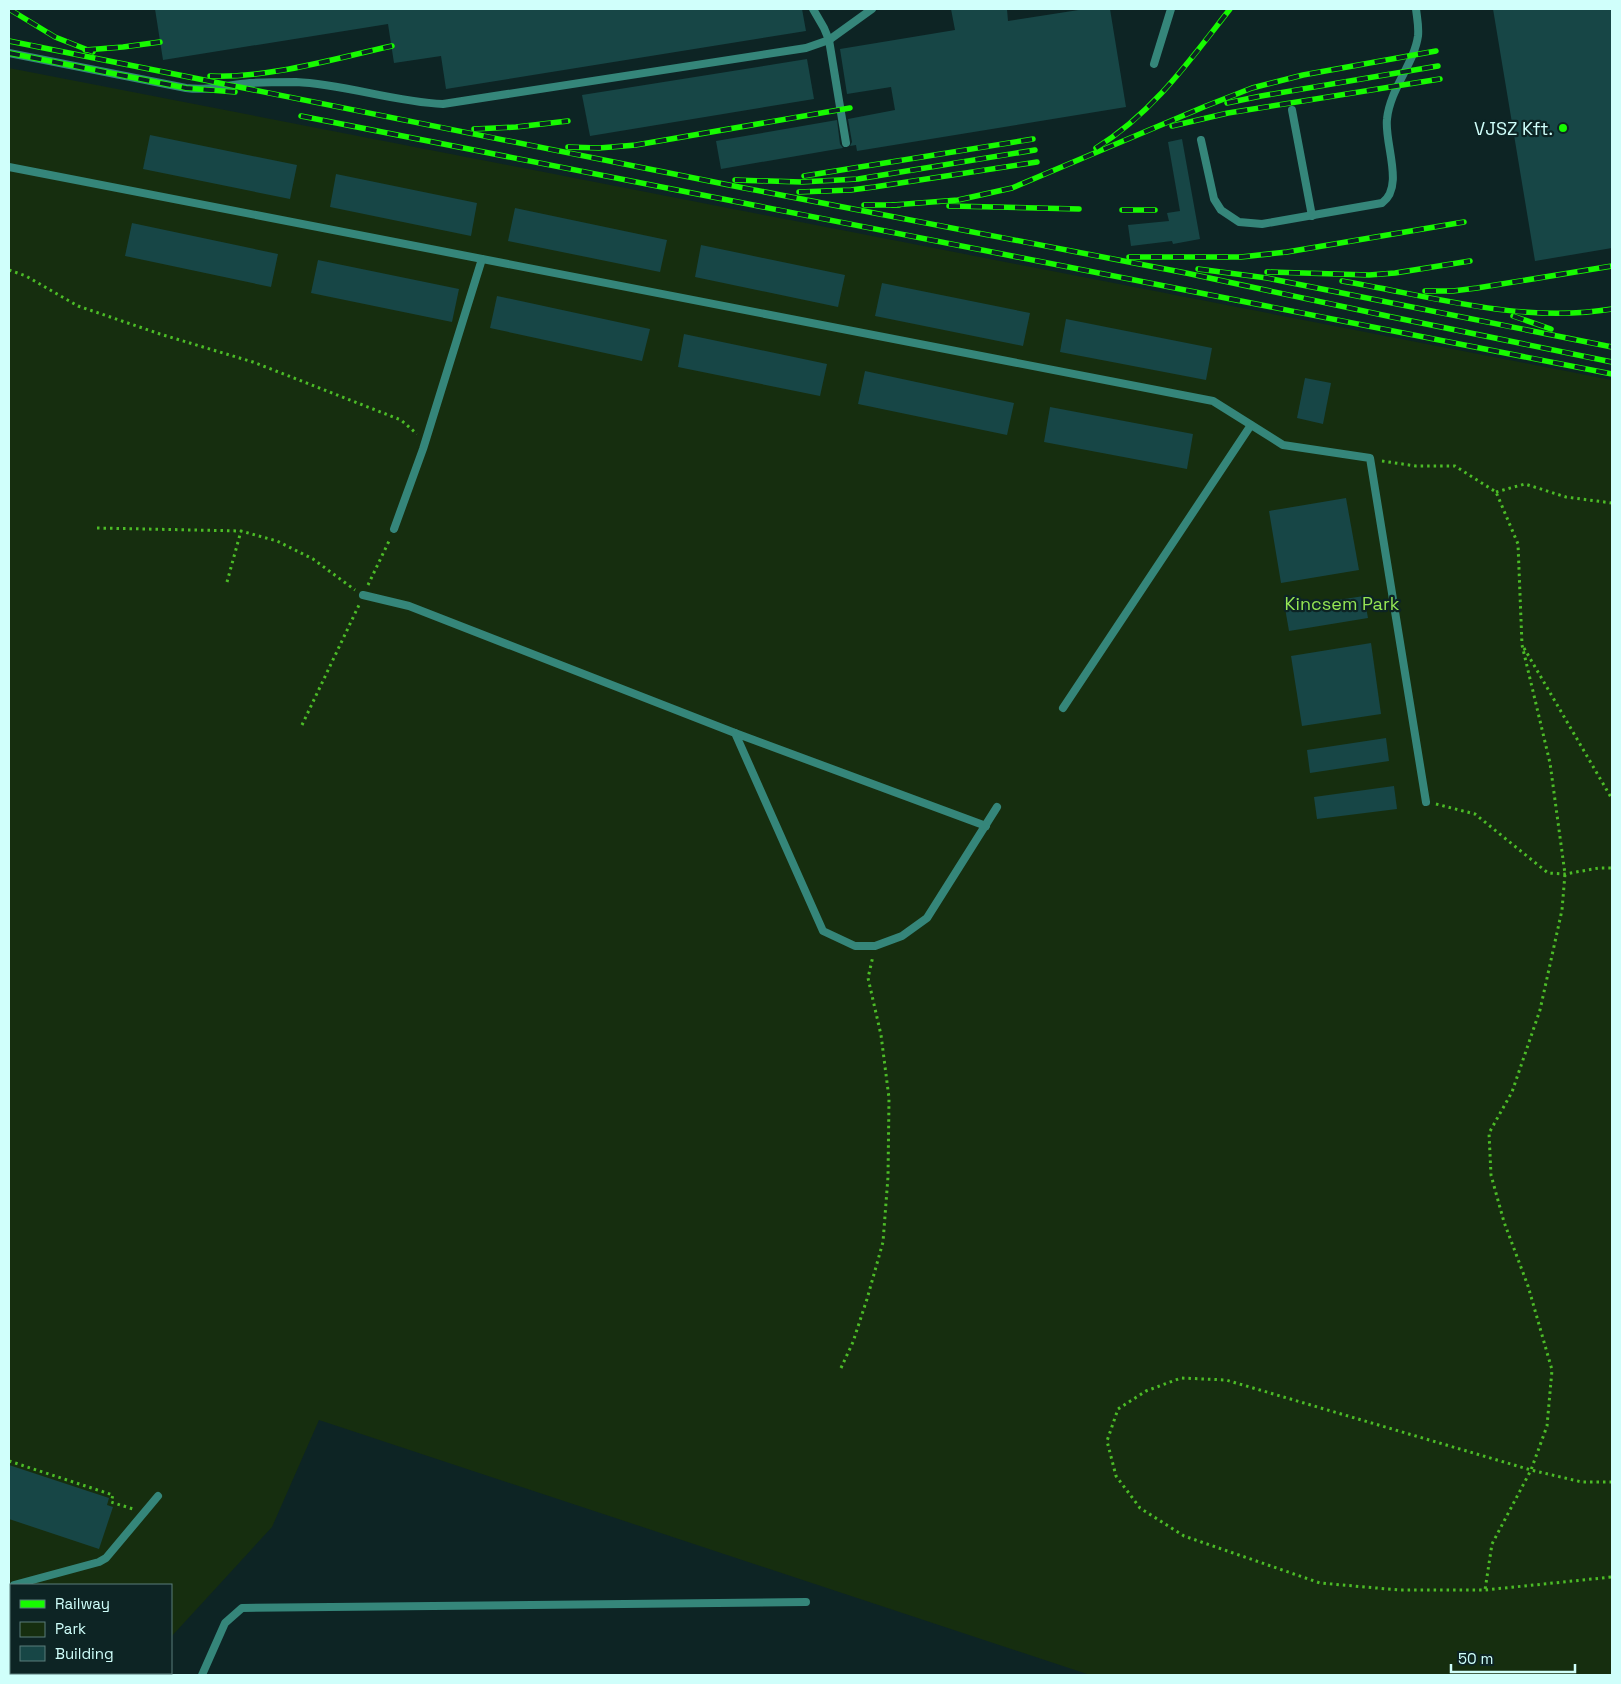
<svg xmlns="http://www.w3.org/2000/svg" width="1621" height="1684" font-family="'Space Grotesk',sans-serif">
<style>
.green{fill:#162e0f}
.building{fill:#174646}
.lines{fill:none;stroke-linecap:round;stroke-linejoin:round}
.path{stroke:#4cbc27;stroke-width:3;stroke-dasharray:2.5 4;stroke-linecap:butt}
.lane{stroke:#35867a;stroke-width:8}
.rail-casing{stroke:#17fb00;stroke-width:5.5}
.rail{stroke:#0d2424;stroke-width:4;stroke-dasharray:11;stroke-linecap:butt}
.poi-dot{fill:#17fb00;stroke:#0d2424;stroke-width:2}
.labels{text-anchor:middle;dominant-baseline:central;stroke-width:4.5;stroke-linejoin:round;paint-order:stroke}
.poi-label{font-size:18px;fill:#d0fffb;stroke:#0d2424;text-anchor:end}
.park-label{font-size:18px;fill:#95e754;stroke:#0d2424}
</style>
<rect width="100%" height="100%" fill="#0d2424"/>
<g class="green">
<path d="M9,68L1612,380V1675H1090L319,1420L272,1527L171,1637V1585H11V1657L9,1656Z"/>
<path d="M56,1673H139L137,1675H63Z"/>
</g>
<g class="building">
<path d="M155,9H802L806,31L446,89L441,56L394,63L388,24L163,60Z"/>
<path d="M951,9H1007L1008,21L1085,9H1110L1126,107L857,151L856,145L850,146L852,142L848,119L895,110L891,87L847,94L840,49L955,30Z"/>
<path d="M1493,9H1612V248L1535,261Z"/>
<path d="M807,59L814,99L590,136L582,95Z"/>
<path d="M837,120L840,144L843,148L721,169L716,141Z"/>
<path d="M150,135L297,165L290,199L143,169Z"/>
<path d="M1182,139L1200,239L1173,244L1172,241L1131,246L1128,225L1169,221L1167,213L1180,211L1168,142Z"/>
<path d="M336,174L477,203L471,236L330,207Z"/>
<path d="M515,208L667,240L660,272L508,241Z"/>
<path d="M132,223L278,254L271,287L125,256Z"/>
<path d="M701,245L845,275L838,307L695,277Z"/>
<path d="M318,260L459,289L452,322L311,293Z"/>
<path d="M882,283L1030,313L1023,346L875,316Z"/>
<path d="M497,296L650,329L642,361L490,328Z"/>
<path d="M1066,319L1212,348L1206,380L1060,352Z"/>
<path d="M684,334L827,364L820,396L678,367Z"/>
<path d="M865,371L1014,403L1007,435L858,404Z"/>
<path d="M1305,378L1331,383L1323,424L1297,418Z"/>
<path d="M1050,407L1193,434L1187,469L1044,442Z"/>
<path d="M1346,498L1359,570L1281,583L1269,511Z"/>
<path d="M1364,596L1368,618L1289,631L1285,608Z"/>
<path d="M1371,643L1381,714L1302,726L1291,656Z"/>
<path d="M1386,738L1389,761L1310,773L1307,750Z"/>
<path d="M1394,786L1397,809L1317,819L1314,797Z"/>
<path d="M9,1465L109,1498L107,1505L113,1507L99,1549L9,1519Z"/>
</g>
<g class="lines">
<g class="path">
<path d="M9,270L26,276L78,306L160,334L253,362L401,420L417,434"/>
<path d="M1382,461L1416,466H1455L1496,492L1518,544L1522,645L1550,763L1565,874L1562,910L1540,1010L1512,1092L1489,1133L1491,1175L1504,1222L1528,1286L1552,1370L1547,1426L1531,1470L1492,1544L1485,1590"/>
<path d="M1496,492L1525,484L1566,497L1612,503"/>
<path d="M97,528L241,531L277,541L313,559L355,590"/>
<path d="M227,582L241,531"/>
<path d="M368,585L390,539"/>
<path d="M1524,648L1612,799"/>
<path d="M302,725L359,605"/>
<path d="M1436,804L1475,814L1548,873L1565,874L1599,868H1612"/>
<path d="M841,1368L853,1342L867,1299L883,1242L888,1177L889,1098L881,1035L868,978L873,956"/>
<path d="M9,1461L113,1495L111,1502L133,1509"/>
<path d="M1612,1482H1582L1531,1470L1226,1380L1181,1378L1146,1391L1118,1409L1107,1441L1116,1476L1140,1508L1184,1536L1320,1583L1399,1590H1485L1612,1577"/>
</g>
<g class="lane">
<path d="M813,9L824,28L829,40L846,143"/>
<path d="M9,53L186,88C209,91 227,85 250,83C265,82 281,82 296,82C345,84 393,102 443,104L806,48L829,40L872,9"/>
<path d="M1154,64L1171,9"/>
<path d="M1292,110L1312,216"/>
<path d="M1201,140L1214,199L1221,210L1239,222L1262,224L1382,203C1405,187 1384,143 1387,119C1390,89 1414,64 1418,36C1419,26 1417,18 1416,9"/>
<path d="M9,167L1213,401L1283,445L1370,458L1426,802"/>
<path d="M394,529L423,449L482,259"/>
<path d="M363,595L409,606L735,733L823,931L855,946H875L902,936L927,918L997,807"/>
<path d="M1063,708L1251,425"/>
<path d="M735,733L986,826"/>
<path d="M14,1585L99,1562L106,1558L158,1496"/>
<path d="M202,1675L225,1623L242,1608L806,1602"/>
</g>
<g class="rail-casing">
<g id="rail">
<path d="M9,9L55,37L93,52"/>
<path d="M9,41L739,187L1186,273L1392,317L1612,362"/>
<path d="M85,50L123,47L160,42"/>
<path d="M9,53L186,88L235,92"/>
<path d="M210,76C271,78 332,59 392,46"/>
<path d="M1227,103L1261,96L1438,66"/>
<path d="M301,116L1612,374"/>
<path d="M1172,126L1228,113L1440,79"/>
<path d="M474,129L516,127L568,121"/>
<path d="M568,147L599,148L636,145L850,108"/>
<path d="M1096,148C1153,113 1190,60 1230,9"/>
<path d="M804,176L1033,139"/>
<path d="M735,180L801,182L858,179L1035,150"/>
<path d="M799,192L851,190L874,187L1037,162"/>
<path d="M864,205H899"/>
<path d="M893,205L958,200L1012,188L1206,106L1252,88L1303,75L1436,51"/>
<path d="M949,206L1079,209"/>
<path d="M1122,210H1155"/>
<path d="M1129,257H1241L1287,252L1464,222"/>
<path d="M1198,269L1267,278L1612,347"/>
<path d="M1267,272L1369,275L1395,273L1470,261"/>
<path d="M1342,281C1431,296 1521,324 1612,309"/>
<path d="M1425,291H1453L1477,288L1612,266"/>
<path d="M1513,316L1551,329"/>
</g>
</g>
<use href="#rail" class="rail"/>
</g>
<circle class="poi-dot" cx="1563" cy="128" r="5"/>
<g class="labels">
<g class="poi-label">
<text x="1553" y="128">VJSZ Kft.</text>
</g>
<g class="park-label">
<text x="1342" y="603">Kincsem Park</text>
</g>
</g>
<rect width="1621" height="1684" fill="none" stroke="#d0fffb" stroke-width="20"/>
<rect x="10" y="1584" width="162" height="90" fill="#0d2424" stroke="#5b7c7a"/>
<rect x="20" y="1600" width="25" height="8" fill="#17fb00" stroke="#5b7c7a"/>
<text x="55" y="1609" font-size="15" fill="#d0fffb">Railway</text>
<rect x="20" y="1622" width="25" height="15" fill="#162e0f" stroke="#5b7c7a"/>
<text x="55" y="1634" font-size="15" fill="#d0fffb">Park</text>
<rect x="20" y="1646" width="25" height="15" fill="#174646" stroke="#5b7c7a"/>
<text x="55" y="1659" font-size="15" fill="#d0fffb">Building</text>
<path d="M1451 1664v8h124v-8" fill="none" stroke="#d0fffb" stroke-width="2.5"/>
<text x="1458" y="1664" font-size="15" fill="#d0fffb" stroke="#0d2424" stroke-width="4" paint-order="stroke">50 m</text>
</svg>
